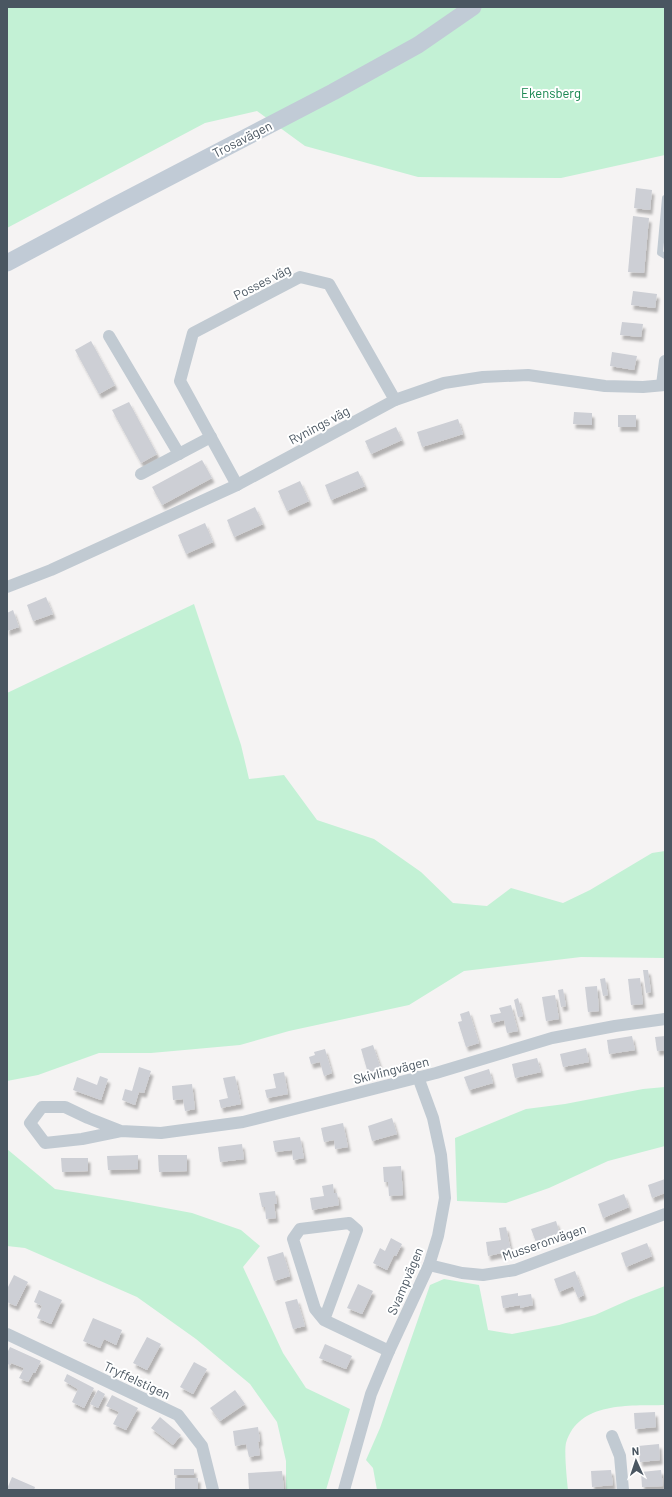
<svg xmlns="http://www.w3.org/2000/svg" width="672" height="1497" font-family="Barlow,sans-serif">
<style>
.green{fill:#c3f1d5}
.building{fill:#cdcfd5;filter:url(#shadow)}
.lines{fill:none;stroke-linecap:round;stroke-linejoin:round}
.lane{stroke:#c1cad2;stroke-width:6}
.street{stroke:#c1cad2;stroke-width:12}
.secondary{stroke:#c1cbd6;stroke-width:17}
.labels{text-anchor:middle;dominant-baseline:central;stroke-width:4;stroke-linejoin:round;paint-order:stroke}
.park-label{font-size:13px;fill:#17864f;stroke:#fff}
.street-label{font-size:13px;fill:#4a5661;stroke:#fff}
</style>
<defs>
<filter id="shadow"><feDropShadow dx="2.5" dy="4.5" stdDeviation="1" flood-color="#0004"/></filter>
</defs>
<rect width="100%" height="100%" fill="#f5f3f3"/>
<g class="green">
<path d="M7,7H665V155L561,178L418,177L305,146L257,111L205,123L7,228Z"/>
<path d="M194,604L241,745L249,779L284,775L317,820L374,839L421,872L453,903L487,906L511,888L563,903L590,890L652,853L665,851V958L581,957L464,971L409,1005L289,1031L240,1045L151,1053H99L38,1075L7,1081V693Z"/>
<path d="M665,1087V1146L608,1161L549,1188L506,1203L457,1201L455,1138L526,1109L565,1104L643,1089Z"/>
<path d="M7,1149L55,1189L128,1201L192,1213L241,1230L260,1246L243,1267L283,1353L306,1388L350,1409L326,1490H286V1461L277,1422L250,1384L196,1339L137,1297L25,1248L7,1246Z"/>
<path d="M444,1279L479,1285L488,1330L512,1334L559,1325L595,1315L631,1299L665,1286V1405C629,1406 579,1401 566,1443C564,1451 567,1481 568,1490H377L373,1468L366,1460L380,1428L430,1285Z"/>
</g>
<g class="building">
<path d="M636,188L652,190L650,210L634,208Z"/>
<path d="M633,216L649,218L644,273L628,272Z"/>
<path d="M633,291L657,294L655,308L631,305Z"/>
<path d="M622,322L643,324L641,337L620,335Z"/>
<path d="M91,341L115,385L99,394L75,350Z"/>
<path d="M612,352L637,356L634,370L610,366Z"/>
<path d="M129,402L157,454L141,463L112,410Z"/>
<path d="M574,412L592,413V425L573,424Z"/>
<rect x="618" y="415" width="18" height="12"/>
<path d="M458,419L463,434L422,447L417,432Z"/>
<path d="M396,427L402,440L371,454L365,441Z"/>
<path d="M202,460L212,478L162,505L152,487Z"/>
<path d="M358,471L365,486L331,500L325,485Z"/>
<path d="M300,481L309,501L287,511L278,491Z"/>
<path d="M255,507L263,524L234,537L227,520Z"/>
<path d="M205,523L213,542L186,554L178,535Z"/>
<path d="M46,597L53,614L33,621L27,605Z"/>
<path d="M13,610L19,627L7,631V613Z"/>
<path d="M643,970H648L651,992L646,993Z"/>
<path d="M605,978L608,995L603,996L600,979Z"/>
<path d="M640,978L643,1004L631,1005L628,979Z"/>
<path d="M597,986L599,1011L588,1012L585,987Z"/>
<path d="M563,989L566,1006L561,1007L558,990Z"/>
<path d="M555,995L559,1019L546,1021L542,997Z"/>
<path d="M518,998L523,1016L518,1017L514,1000Z"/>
<path d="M511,1005L518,1031L507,1033L504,1020L492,1023L490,1015L501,1013L499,1008Z"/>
<path d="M469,1011L479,1043L466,1047L458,1022L462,1021L460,1014Z"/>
<path d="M632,1036L635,1050L609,1054L607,1040Z"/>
<path d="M665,1036V1050L657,1051L655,1037Z"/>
<path d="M373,1045L381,1069L368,1073L361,1049Z"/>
<path d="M586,1048L589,1062L563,1067L560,1054Z"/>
<path d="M325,1049L332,1073L324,1076L320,1062L311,1064L309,1057L315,1055L314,1052Z"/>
<path d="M537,1058L541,1072L515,1078L512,1064Z"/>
<path d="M139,1067L151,1071L144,1093L139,1092L135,1105L122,1100L125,1089L132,1091Z"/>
<path d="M489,1069L493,1083L469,1090L464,1077Z"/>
<path d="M284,1072L288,1094L267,1098L265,1090L276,1088L273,1074Z"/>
<path d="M100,1076L108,1079L101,1100L73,1090L77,1077L97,1085Z"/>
<path d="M235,1076L241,1104L221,1108L219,1100L228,1098L223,1078Z"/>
<path d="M192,1084L195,1109L185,1111L183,1099L173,1100L172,1086Z"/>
<path d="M392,1118L397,1134L372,1141L368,1126Z"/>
<path d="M343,1123L348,1147L335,1149L334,1140L324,1142L321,1128Z"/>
<path d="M300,1137L304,1158L293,1160L292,1150L275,1152L273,1141Z"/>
<path d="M242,1144L244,1159L220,1162L218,1147Z"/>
<path d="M138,1155V1169L108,1170L107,1156Z"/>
<path d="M158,1155H187V1171L159,1172Z"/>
<path d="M61,1158H88V1171L62,1172Z"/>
<path d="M401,1166L403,1195L389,1196L388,1182H384L383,1167Z"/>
<path d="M665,1179V1193L652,1198L648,1185Z"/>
<path d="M333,1184L334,1193H337L339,1205L312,1210L310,1198L324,1196L322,1186Z"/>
<path d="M275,1191L277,1204H274L276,1218L266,1219L265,1207H262L259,1193Z"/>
<path d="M624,1194L629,1207L603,1218L598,1204Z"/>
<path d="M556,1221L560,1234L536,1242L531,1229Z"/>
<path d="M506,1227L511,1251L488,1256L486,1242L501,1240L499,1228Z"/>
<path d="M391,1238L402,1244L396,1256L394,1255L387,1270L373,1263L380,1248L385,1251Z"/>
<path d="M647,1243L652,1256L626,1267L621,1253Z"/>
<path d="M283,1252L290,1276L274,1281L267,1257Z"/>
<path d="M575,1271L584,1295L578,1298L573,1286L559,1292L554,1279Z"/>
<path d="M14,1275L28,1282L16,1306L7,1302V1289Z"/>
<path d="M358,1284L373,1291L362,1314L347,1308Z"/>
<path d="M39,1290L62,1300L51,1324L37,1318L42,1306L34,1302Z"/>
<path d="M518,1293V1296L531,1294L533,1305L520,1308V1305L503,1308L501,1296Z"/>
<path d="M297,1299L305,1326L293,1329L285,1302Z"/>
<path d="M93,1318L122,1330L116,1345L104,1339L100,1348L83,1341Z"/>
<path d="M147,1337L161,1344L147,1370L133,1363Z"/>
<path d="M325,1344L352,1356L346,1369L319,1358Z"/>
<path d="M10,1347L41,1361L35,1373H33L28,1382L19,1378L24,1368L11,1363L10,1365L7,1364V1353Z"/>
<path d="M194,1362L207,1369L193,1394L180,1387Z"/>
<path d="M67,1374L94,1388L84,1408L72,1402L78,1389L64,1381Z"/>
<path d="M98,1390L105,1394L98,1408L90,1404Z"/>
<path d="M235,1390L245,1404L220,1421L210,1408Z"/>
<path d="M112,1395L138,1408L126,1430L113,1424L119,1412L106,1406Z"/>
<path d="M655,1412L656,1427L635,1429L634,1413Z"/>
<path d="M160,1417L181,1435L173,1445L151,1428Z"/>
<path d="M258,1427L260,1441L258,1442L260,1455L249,1457L246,1444L235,1446L233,1431Z"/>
<path d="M659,1444L660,1460L640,1462L638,1446Z"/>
<rect x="174" y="1469" width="20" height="6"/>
<path d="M611,1470L613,1485L592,1487L591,1471Z"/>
<path d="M661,1470L663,1486L642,1487L641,1472Z"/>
<path d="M282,1471L284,1490H249L248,1473Z"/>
<path d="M12,1477L35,1487L34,1490L7,1489Z"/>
<rect x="175" y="1478" width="23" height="12"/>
</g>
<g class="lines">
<path class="lane" d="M665,198L660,253L665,256"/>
<g class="street">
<path d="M109,336L179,454"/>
<path d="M662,385L665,361"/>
<path d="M141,474L211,437"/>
<path d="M237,485L180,381L193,333L300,277L329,284L395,400"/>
<path d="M7,587L51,570L237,485L395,400L444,383L483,377L528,375L605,386L643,387L665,385"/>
<path d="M121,1131L88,1118L65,1107H42L30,1123L45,1143L82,1139L121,1131L161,1133L243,1122L436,1073L552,1038L615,1026L665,1019"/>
<path d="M429,1265L462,1273L483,1275L515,1270L665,1214"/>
<path d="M324,1320L357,1230L349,1223L300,1229L293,1239L315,1309L324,1320L389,1351"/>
<path d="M7,1334L178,1415L202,1446L213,1490"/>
<path d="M612,1436L620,1456L623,1490"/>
<path d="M344,1490L371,1394L389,1351L429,1265L438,1236L445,1198L441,1155L433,1118L418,1077"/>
</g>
<path class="secondary" d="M7,263L110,208L333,92L418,45L473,7"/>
</g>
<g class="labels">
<g class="park-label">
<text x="551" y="93">Ekensberg</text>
</g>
<g class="street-label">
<text transform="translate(242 139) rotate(-27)">Trosavägen</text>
<text transform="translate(262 282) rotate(-27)">Posses väg</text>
<text transform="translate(319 425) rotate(-28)">Rynings väg</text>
<text transform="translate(391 1070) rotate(-14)">Skivlingvägen</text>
<text transform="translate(544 1242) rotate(-19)">Musseronvägen</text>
<text transform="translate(405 1281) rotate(-67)">Svampvägen</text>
<text transform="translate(137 1380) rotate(25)">Tryffelstigen</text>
</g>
</g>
<rect width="672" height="1497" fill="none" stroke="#4a5661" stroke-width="16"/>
<g transform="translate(636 1461) rotate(357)" stroke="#ffffff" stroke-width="3" paint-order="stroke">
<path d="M0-3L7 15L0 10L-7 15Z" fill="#4a5661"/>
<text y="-6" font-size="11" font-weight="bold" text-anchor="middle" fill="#4a5661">N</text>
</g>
</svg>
